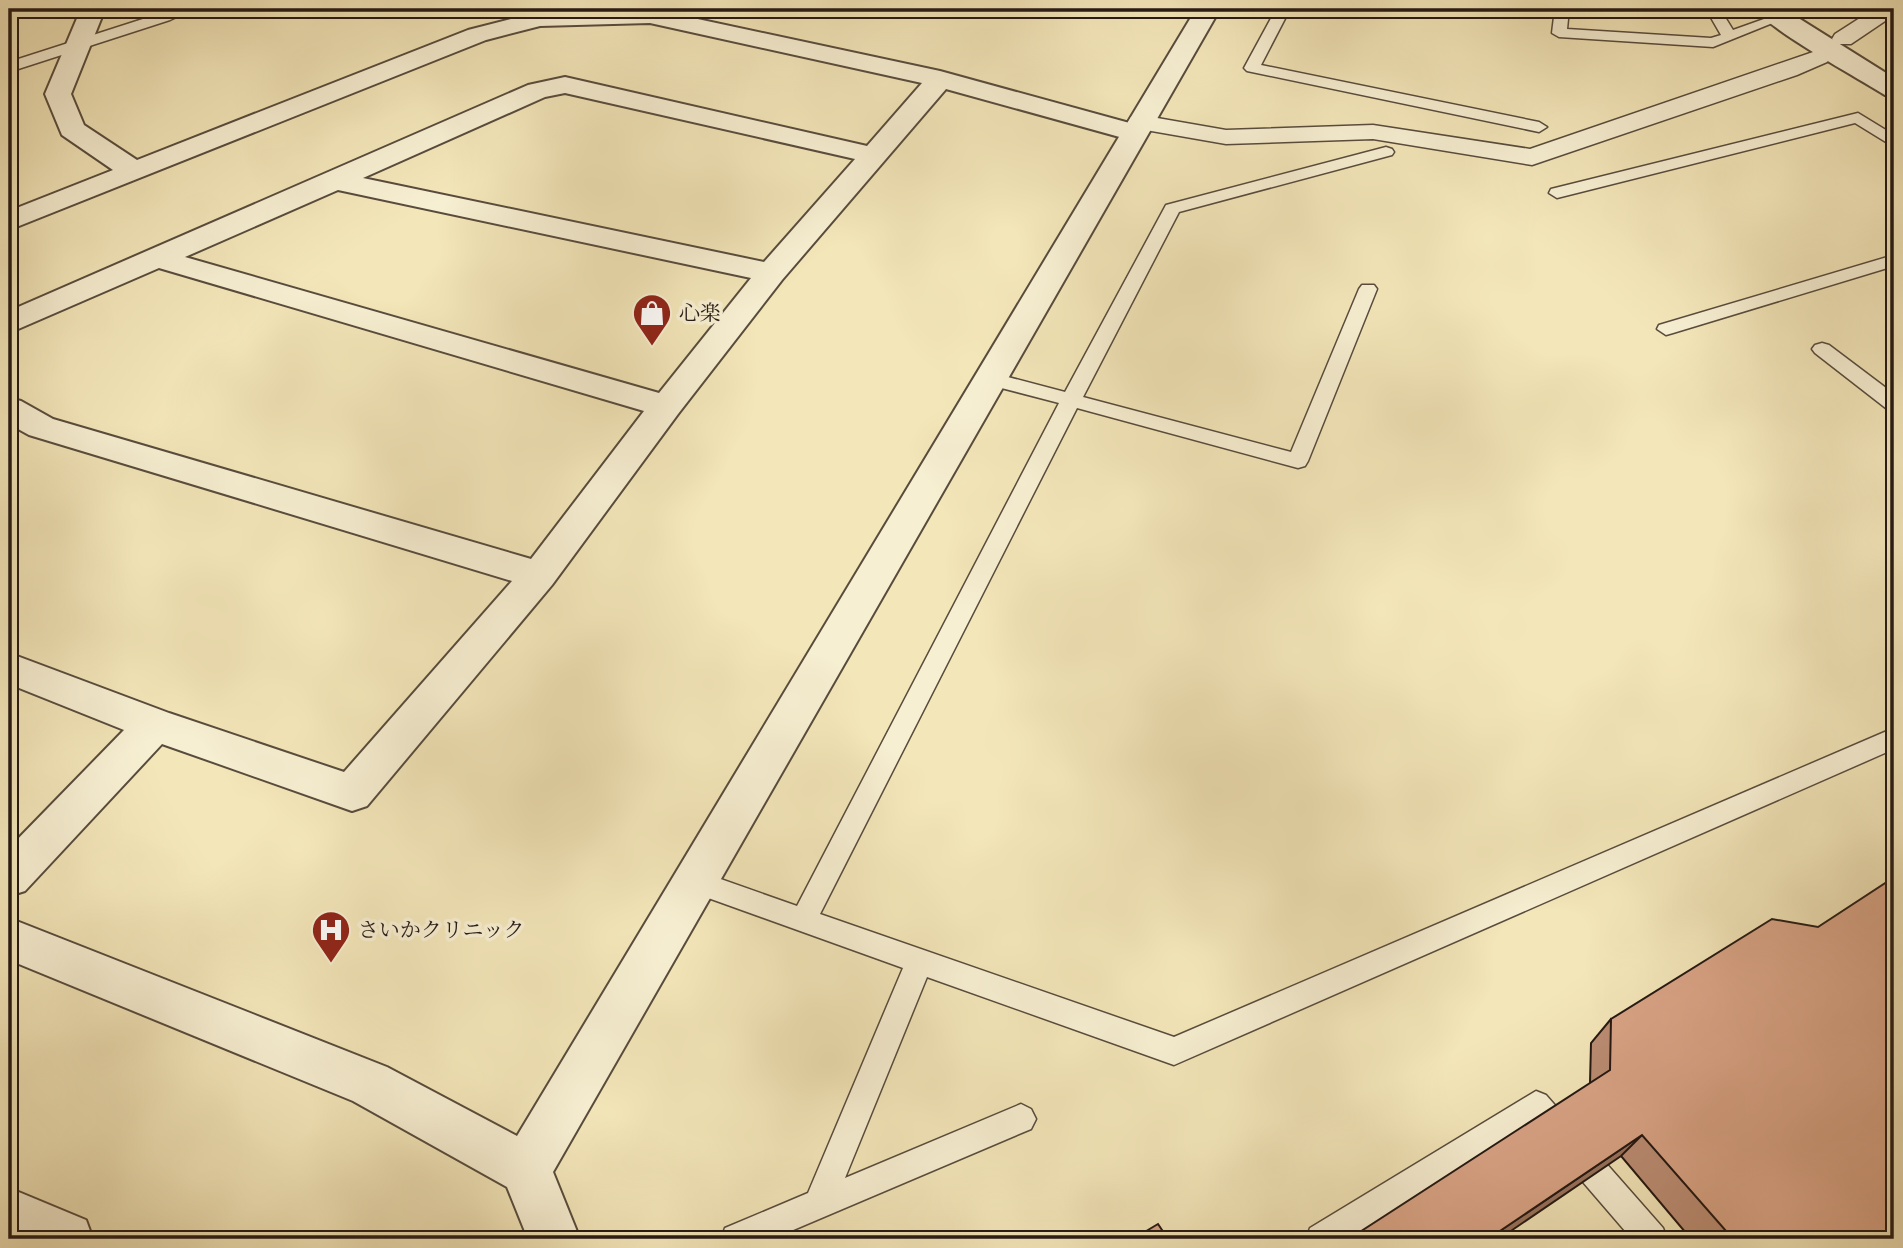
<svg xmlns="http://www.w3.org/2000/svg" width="1903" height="1248" font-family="'IM FELL Great Primer','Noto Serif JP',serif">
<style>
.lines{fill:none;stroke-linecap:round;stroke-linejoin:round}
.service-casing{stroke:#584c3d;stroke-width:3}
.pedestrian-casing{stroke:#584c3d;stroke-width:3}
.minor-casing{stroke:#584c3d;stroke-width:4}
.tertiary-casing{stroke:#584c3d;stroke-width:4}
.service{fill:#f7efd2;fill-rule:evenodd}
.pedestrian{fill:#f7efd2;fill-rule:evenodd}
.minor{fill:#f7efd2;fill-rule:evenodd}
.tertiary{fill:#f7efd2;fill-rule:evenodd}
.wall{fill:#bb8d73;stroke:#251914;stroke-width:2}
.shaded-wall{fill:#98735e;stroke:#251914;stroke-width:2}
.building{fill:#d9a486;stroke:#251914;stroke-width:2}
.labels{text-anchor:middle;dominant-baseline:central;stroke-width:7;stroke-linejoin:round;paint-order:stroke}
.poi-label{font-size:21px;fill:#251914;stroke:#f7efd2;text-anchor:start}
</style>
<rect width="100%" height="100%" fill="#f3e6b9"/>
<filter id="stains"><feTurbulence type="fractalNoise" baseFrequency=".00286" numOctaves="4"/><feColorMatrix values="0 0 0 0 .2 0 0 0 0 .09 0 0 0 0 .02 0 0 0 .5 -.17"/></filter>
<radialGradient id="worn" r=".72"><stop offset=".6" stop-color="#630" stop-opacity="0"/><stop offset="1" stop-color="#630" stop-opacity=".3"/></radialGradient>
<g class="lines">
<g class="service-casing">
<g id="service">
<path d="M174,9H194L170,20L9,72V62Z"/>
<path d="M1276,9H1290L1261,65L1539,122L1547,127L1539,132L1247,71L1244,68Z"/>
<path d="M1555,9H1569L1567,29L1711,38L1721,35L1706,9H1720L1733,30L1778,14L1785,18L1713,47L1559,37L1552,33Z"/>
<path d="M1858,113L1894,135V147L1855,123L1557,198L1549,193L1551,189Z"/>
<path d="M1386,147L1392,149L1394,152L1392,155L1179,212L1083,397L1291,452L1359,289L1362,285H1374L1377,289L1308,461L1305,466L1298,468L1077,408L820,914L1174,1037L1894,728V749L1174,1065L927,977L845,1178L1021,1104L1031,1109L1036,1119L1031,1129L772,1239H721L725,1228L808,1193L903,968L686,890L682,882L686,874L695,870L797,906L1059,403L982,383L979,378L982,373L989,372L1065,392L1166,205Z"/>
<path d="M1894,255V266L1673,333L1666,335L1657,329L1659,325Z"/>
<path d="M1822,343L1829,345L1894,394V411L1887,409L1815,353L1812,349L1815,345Z"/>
<path d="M1536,1091L1546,1095L1663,1228L1667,1239H1632L1533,1124L1349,1239H1306L1310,1228Z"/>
</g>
</g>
<g class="pedestrian-casing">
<g id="pedestrian">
<path d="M1874,9H1894V15L1851,44H1835L1832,39L1835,34Z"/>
<path d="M1819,50L1827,52L1831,57L1827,62L1797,75L1532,165L1373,139L1226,144L1140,129L1131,127L1128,122L1131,117L1140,115L1226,130L1373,125L1530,149Z"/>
</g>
</g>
<g class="minor-casing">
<g id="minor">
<path d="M72,9H100L103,14L71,94L84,125L137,160L468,30L539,12L582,9H651L940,71L1144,127L1148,133L1144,139L1134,141L946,89L782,280L678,414L552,585L367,806L352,811L162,744L25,891L9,896V848L124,730L9,684V653L169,713L344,772L512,581L29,435L9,424V398L21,401L53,419L531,559L644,411L159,268L9,333V311L528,85L565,77L867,146L922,83L650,23L540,26L486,40L9,230V211L113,170L62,135L45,94L78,16ZM565,93L855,159L764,262L363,178L545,97ZM338,190L751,278L659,393L185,257Z"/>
<path d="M9,1188L86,1220L93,1239H9Z"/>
</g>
</g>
<g class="tertiary-casing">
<g id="tertiary">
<path d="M1196,9H1220L553,1172L580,1239H528L507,1187L353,1101L9,960V918L387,1067L517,1136Z"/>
<path d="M1756,9H1784L1894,78V97L1885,95C1858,78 1769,30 1756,9Z"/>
</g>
</g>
<use href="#service" class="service"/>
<use href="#pedestrian" class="pedestrian"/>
<use href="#minor" class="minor"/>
<use href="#tertiary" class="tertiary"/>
</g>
<path class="wall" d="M1611,1019L1894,1239H1691L1621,1156L1590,1083L1591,1043Z"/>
<path class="shaded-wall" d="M1642,1135L1621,1156L1499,1239H1488Z"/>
<g class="building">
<path d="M1893,878L1894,880V1239H1733L1642,1135L1488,1239H1349L1610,1070L1611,1019L1772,919L1818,927Z"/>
<path d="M1158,1224L1168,1239H1133Z"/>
</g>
<defs>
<g id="shop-pin" transform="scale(2.0125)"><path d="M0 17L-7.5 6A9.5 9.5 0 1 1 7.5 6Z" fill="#8f2418" stroke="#f7efd2"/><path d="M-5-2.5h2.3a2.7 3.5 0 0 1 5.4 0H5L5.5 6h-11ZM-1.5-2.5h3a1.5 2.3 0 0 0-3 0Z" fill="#fff"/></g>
<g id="hospital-pin" transform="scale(2.0125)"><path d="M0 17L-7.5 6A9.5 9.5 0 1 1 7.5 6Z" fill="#8f2418" stroke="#f7efd2"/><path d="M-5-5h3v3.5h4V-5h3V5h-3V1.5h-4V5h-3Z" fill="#fff"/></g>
</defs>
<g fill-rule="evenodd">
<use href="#shop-pin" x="652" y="313"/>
<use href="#hospital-pin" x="331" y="930"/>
</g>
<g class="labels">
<g class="poi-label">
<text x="679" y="313">心楽</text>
<text x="358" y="930">さいかクリニック</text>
</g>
</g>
<rect width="1903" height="1248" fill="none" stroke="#f3e6b9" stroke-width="35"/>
<rect x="10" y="10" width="1882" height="1227" fill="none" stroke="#251914" stroke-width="3.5"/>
<rect x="18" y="18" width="1868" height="1213" fill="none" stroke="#251914" stroke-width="2"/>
<rect width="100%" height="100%" filter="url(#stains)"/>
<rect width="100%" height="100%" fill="url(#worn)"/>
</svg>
